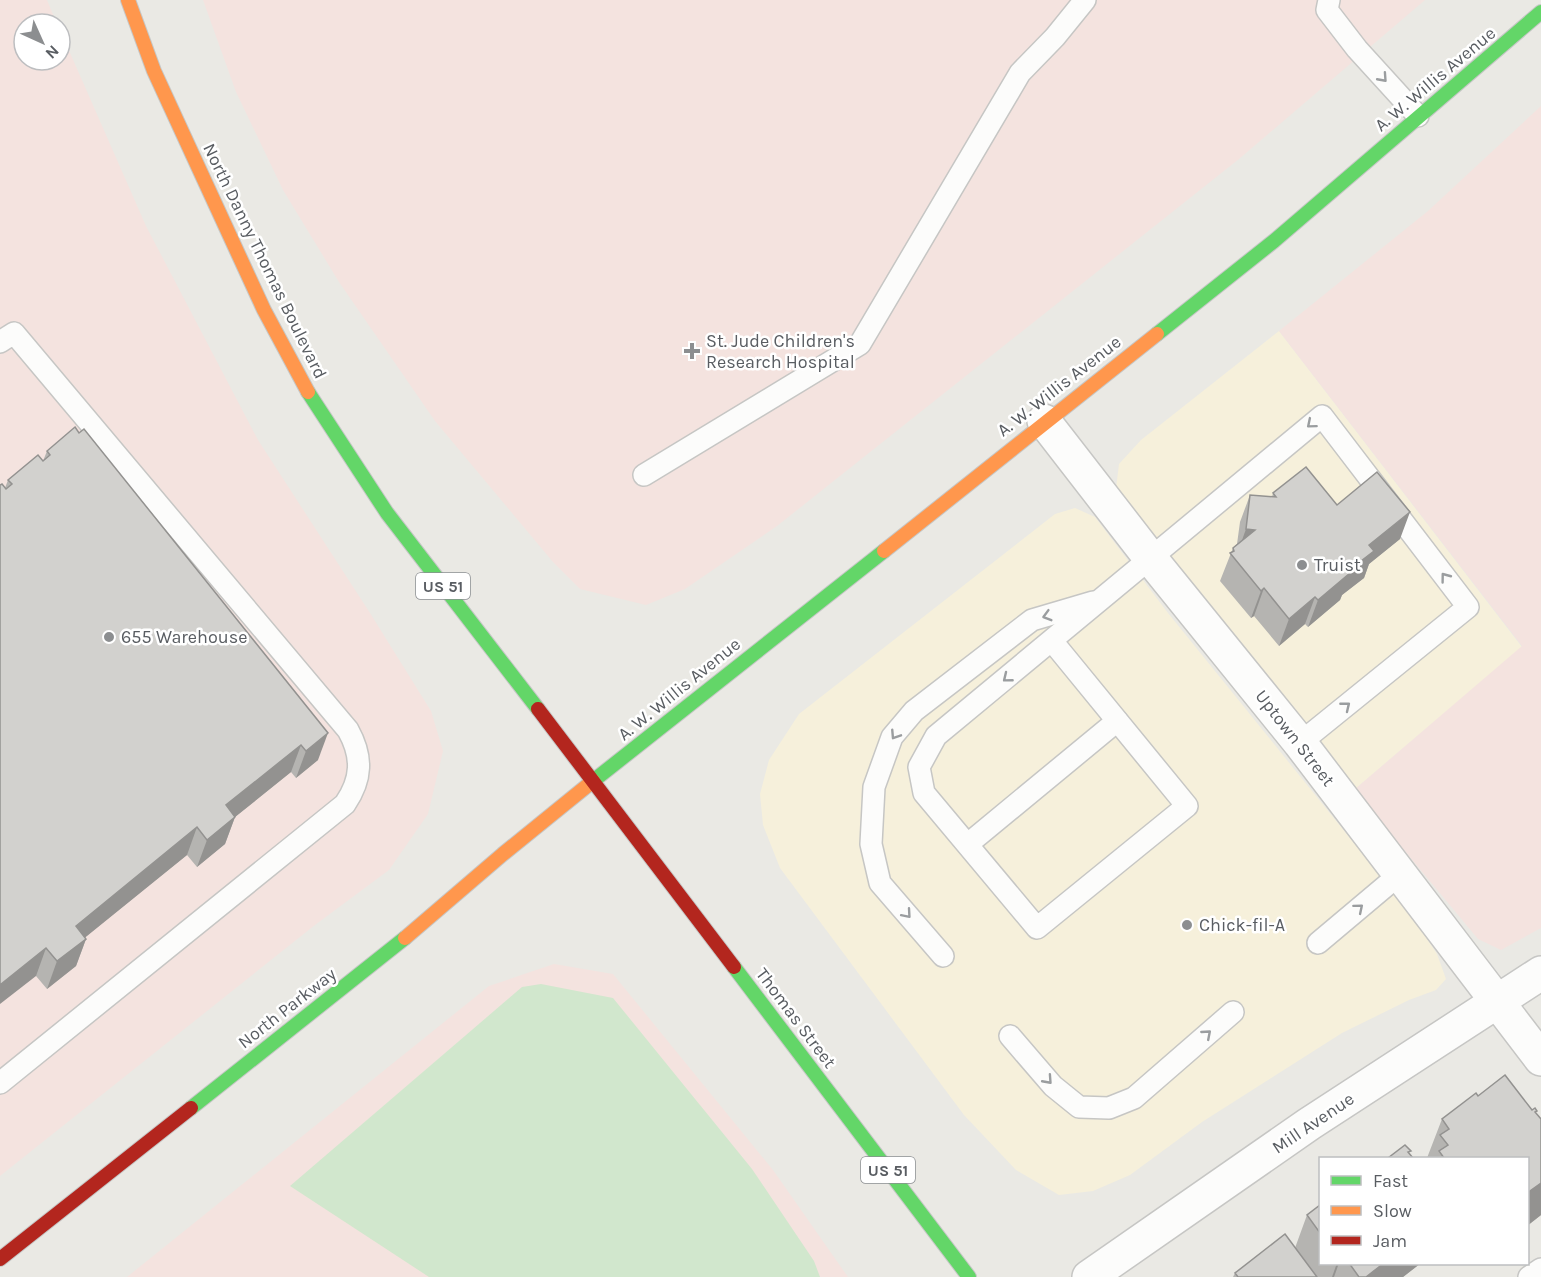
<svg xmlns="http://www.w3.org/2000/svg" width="1541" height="1277" font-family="Karla,sans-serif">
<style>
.commercial{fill:#f6f0db}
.medical{fill:#f4e3df}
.green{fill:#d1e7cd}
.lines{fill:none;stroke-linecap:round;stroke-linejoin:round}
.lane-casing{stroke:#c6c6c4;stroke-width:24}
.street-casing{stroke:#c6c6c4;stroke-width:36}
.fast-casing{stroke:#c6c7c6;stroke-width:16}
.slow-casing{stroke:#c6c7c6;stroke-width:16}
.jam-casing{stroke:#c6c7c6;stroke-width:16}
.lane{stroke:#fcfcfb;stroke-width:21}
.street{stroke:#fcfcfb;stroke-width:33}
.fast{stroke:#63d668;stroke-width:14}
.slow{stroke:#ff974d;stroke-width:14}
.jam{stroke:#b3261e;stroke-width:14}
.wall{fill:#b5b4b1}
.shaded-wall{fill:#939290}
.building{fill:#d2d1ce;stroke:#939290;stroke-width:1.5}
.oneway{stroke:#9a9d9f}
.poi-dot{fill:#8c8e90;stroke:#fff;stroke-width:2}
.labels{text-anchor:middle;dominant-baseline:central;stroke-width:5;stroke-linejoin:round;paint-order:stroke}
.shield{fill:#fff;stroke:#8b8e91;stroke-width:1.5}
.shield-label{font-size:16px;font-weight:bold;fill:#595d62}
.street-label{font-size:18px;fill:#595d62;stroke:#fff}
.poi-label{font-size:18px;fill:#595d62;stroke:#fff;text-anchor:start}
</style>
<rect width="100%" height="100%" fill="#eae9e4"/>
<g class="commercial">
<path d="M1279,331L1522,647L1354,790L1116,488L1119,464L1141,440Z"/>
<path d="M1075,508L1095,517L1168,613L1405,906L1437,954L1446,979L1436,990L1409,1000L1342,1033L1202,1122L1130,1175L1093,1191L1059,1195L1016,1170L964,1115L780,868L763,825L760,794L769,760L799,714L1055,514Z"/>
</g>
<g class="medical">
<path d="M0,0H47L57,24H24V60H60V30L146,226L258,440L370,613L431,711L443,751L428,814L389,870L315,925L0,1176Z"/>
<path d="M203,0H1425L1239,159L777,526L685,589L646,605L580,589L553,562L435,421L339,282L283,190L236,92Z"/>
<path d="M1541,106V928L1501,950L1478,939L1354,790L1522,646L1279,331L1428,211Z"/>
<path d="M554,964L613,974L773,1170L848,1277H127L489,986Z"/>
</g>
<path class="green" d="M541,984L613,998L752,1169L814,1261L820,1277H429L290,1186L522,987Z"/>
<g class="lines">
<g class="lane-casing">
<g id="lane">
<path d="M1329,0L1327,10L1357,49L1418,116"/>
<path d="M0,342L14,333L348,730C363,757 362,779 345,804L0,1083"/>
<path d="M644,475L860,344L1020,73L1055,37L1085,0"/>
<path d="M1052,641L1187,806L1037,928L924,793L919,767L936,736L1322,416L1468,607L1300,743"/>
<path d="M968,844L1117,721"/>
<path d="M1318,943L1400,874"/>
<path d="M943,956L880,883L871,844L874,787L892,737L914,711L1032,620L1093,602"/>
<path d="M1010,1036L1053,1086L1079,1107L1109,1108L1134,1098L1233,1012"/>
<path d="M1529,1277L1541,1269"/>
</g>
</g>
<g class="street-casing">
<g id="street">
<path d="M1044,421L1151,559L1300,743L1541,1059"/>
<path d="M1089,1277L1309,1124L1541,973"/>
</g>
</g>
<g class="fast-casing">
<g id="fast">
<path d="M1157,334L1274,241L1541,12"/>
<path d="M308,392L387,513L538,709"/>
<path d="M593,781L884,551"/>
<path d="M734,967L969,1277"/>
<path d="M191,1108L405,938"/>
</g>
</g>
<g class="slow-casing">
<g id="slow">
<path d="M128,0L154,71L264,310L308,392"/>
<path d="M884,551L1157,334"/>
<path d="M405,938L503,854L593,781"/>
</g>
</g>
<g class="jam-casing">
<g id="jam">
<path d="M538,709L734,967"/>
<path d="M0,1259L191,1108"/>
</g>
</g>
<use href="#lane" class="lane"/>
<use href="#street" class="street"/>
<use href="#fast" class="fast"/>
<use href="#slow" class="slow"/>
<use href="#jam" class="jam"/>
</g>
<g class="wall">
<path d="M47,451L318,760L296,778L291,772L235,817L225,844L197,867L187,855L85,937L86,939L76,966L47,989L36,976L5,488L8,480L43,461Z"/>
<path d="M1273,493L1337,505L1400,539L1369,564L1364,578L1342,595L1340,600L1308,627L1305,624L1279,646L1254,616L1251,618L1220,581L1233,548L1237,544L1240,522L1250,495L1272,497Z"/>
<path d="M1478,1096L1532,1110L1541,1119V1215L1527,1226V1158H1427L1442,1119Z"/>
<path d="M1320,1205V1263H1421L1403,1277H1233L1235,1273L1295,1248L1307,1215Z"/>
</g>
<g class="shaded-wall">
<path d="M1410,512L1400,539L1369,564L1364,578L1342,595L1340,600L1308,627L1318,600L1348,571L1369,545Z"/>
<path d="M1246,529L1255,530L1236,557Z"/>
<path d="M1264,588L1254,616L1251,618L1261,591Z"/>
<path d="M1315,597L1305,624L1279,646L1289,619Z"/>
<path d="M328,733L318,760L296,778L306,751Z"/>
<path d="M301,745L291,772L235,817L225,844L197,867L207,840L226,805Z"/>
<path d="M197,827L187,855L66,953L76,926Z"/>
<path d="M86,939L76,966L47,989L57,961Z"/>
<path d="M46,948L36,976L0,1004V985Z"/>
<path d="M1541,1183V1215L1527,1226V1193Z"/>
<path d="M1337,1263H1339L1334,1277H1332Z"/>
<path d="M1384,1263H1421L1403,1277H1366Z"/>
</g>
<g class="building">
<path d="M75,427L79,433L84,429L328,733L306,751L301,745L226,805L235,817L207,840L197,827L76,926L86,939L57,961L46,948L0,985V485L2,484L6,489L12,484L8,480L38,455L43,461L50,455L47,451Z"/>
<path d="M1306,467L1337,505L1377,472L1410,512L1369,545L1374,551L1348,571L1350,573L1318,600L1315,597L1289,619L1264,588L1261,591L1230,553L1234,551L1233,548L1255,530L1246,529L1250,495L1276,497L1273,493Z"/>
<path d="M1505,1075L1532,1110L1535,1108L1537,1111L1535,1112L1541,1119V1183L1527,1193V1158H1444L1439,1151L1448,1145L1440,1135L1449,1129L1442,1119L1476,1093L1478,1096Z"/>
<path d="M1405,1145L1411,1151L1408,1152L1413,1158H1388Z"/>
<path d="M1320,1205V1233L1307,1215Z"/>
<path d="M1285,1234L1317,1277H1238L1235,1273Z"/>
<path d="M1349,1263H1384L1366,1277H1359Z"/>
</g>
<defs><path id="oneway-chevron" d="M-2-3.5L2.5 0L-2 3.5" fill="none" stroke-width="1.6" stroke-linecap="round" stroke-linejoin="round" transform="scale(1.5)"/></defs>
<g class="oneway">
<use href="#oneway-chevron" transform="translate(1383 78) rotate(48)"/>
<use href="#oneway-chevron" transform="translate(1311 424) rotate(140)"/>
<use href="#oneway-chevron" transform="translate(1445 577) rotate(-127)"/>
<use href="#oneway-chevron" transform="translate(1047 616) rotate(164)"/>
<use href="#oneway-chevron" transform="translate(1007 678) rotate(141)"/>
<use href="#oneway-chevron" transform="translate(1346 706) rotate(-39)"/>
<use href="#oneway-chevron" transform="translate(895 735) rotate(123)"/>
<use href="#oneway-chevron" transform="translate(1359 908) rotate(-40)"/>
<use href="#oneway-chevron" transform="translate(907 914) rotate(49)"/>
<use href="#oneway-chevron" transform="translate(1207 1034) rotate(-41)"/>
<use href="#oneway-chevron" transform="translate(1048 1080) rotate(48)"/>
</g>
<g class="poi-dot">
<path d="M689 342h6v6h6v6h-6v6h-6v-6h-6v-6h6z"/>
<circle cx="1302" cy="565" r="6"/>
<circle cx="109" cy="637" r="6"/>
<circle cx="1187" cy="925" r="6"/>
</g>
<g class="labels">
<g class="shield">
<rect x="416" y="573" width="54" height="26" rx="4.5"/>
<rect x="861" y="1157" width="54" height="26" rx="4.5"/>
</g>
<g class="shield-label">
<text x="443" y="586">US 51</text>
<text x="888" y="1170">US 51</text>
</g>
<g class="street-label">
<text transform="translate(1435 79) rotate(-40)">A. W. Willis Avenue</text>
<text transform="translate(265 261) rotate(64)">North Danny Thomas Boulevard</text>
<text transform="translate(1059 386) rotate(-38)">A. W. Willis Avenue</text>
<text transform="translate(679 689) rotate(-39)">A. W. Willis Avenue</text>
<text transform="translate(1295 738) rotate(52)">Uptown Street</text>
<text transform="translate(287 1008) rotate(-38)">North Parkway</text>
<text transform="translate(796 1018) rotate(53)">Thomas Street</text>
<text transform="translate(1313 1123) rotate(-34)">Mill Avenue</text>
</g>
<g class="poi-label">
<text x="706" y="341">St. Jude Children's<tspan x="706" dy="21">Research Hospital</tspan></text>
<text x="1314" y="565">Truist</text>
<text x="121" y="637">655 Warehouse</text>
<text x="1199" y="925">Chick-fil-A</text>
</g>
</g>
<rect x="1319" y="1157" width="210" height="108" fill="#ffffff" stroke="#bdbec0" stroke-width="1.5"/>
<rect x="1331" y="1176" width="30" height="9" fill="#63d668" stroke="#bdbec0" stroke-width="1.5"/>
<text x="1373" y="1187" font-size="18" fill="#595d62">Fast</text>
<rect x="1331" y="1206" width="30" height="9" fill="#ff974d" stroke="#bdbec0" stroke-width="1.5"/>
<text x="1373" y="1217" font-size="18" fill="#595d62">Slow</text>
<rect x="1331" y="1236" width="30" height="9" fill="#b3261e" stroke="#bdbec0" stroke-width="1.5"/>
<text x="1373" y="1247" font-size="18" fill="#595d62">Jam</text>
<g transform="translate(42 42) rotate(135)"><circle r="28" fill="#ffffff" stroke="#bdbec0" stroke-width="1.5"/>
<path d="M0-4.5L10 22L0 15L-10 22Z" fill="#8c8e90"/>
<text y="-9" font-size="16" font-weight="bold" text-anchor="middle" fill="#595d62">N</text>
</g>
</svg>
